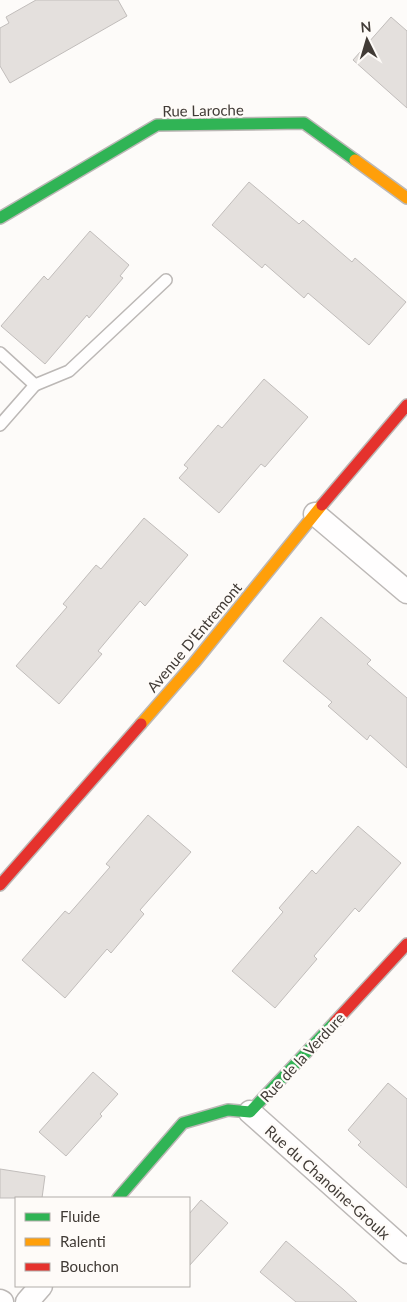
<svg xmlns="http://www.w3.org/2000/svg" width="407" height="1302" font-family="Lato,sans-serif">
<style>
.building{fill:#e4e0dd;stroke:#c1bdbb}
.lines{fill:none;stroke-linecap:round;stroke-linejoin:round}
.lane-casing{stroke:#bcb8b6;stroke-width:14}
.street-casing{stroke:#bcb8b6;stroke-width:25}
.fast-casing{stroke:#bcb8b6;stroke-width:14}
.slow-casing{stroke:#bcb8b6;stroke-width:14}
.jam-casing{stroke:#bcb8b6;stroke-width:14}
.lane{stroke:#fffefe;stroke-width:11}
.street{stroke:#fffefe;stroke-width:22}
.fast{stroke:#30b455;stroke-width:11}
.slow{stroke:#ff9f0a;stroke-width:11}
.jam{stroke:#e5322d;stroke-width:11}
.labels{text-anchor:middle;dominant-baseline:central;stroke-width:4.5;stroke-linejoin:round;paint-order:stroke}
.street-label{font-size:15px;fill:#413b36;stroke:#fefbf8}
</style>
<rect width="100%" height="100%" fill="#fdfbf9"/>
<g class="building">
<path d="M36,0H118L127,16L10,83L0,66V28L9,23L6,17Z"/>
<path d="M391,17L407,31V108L353,60Z"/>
<path d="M249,182L299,224L303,220L352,262L355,258L406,302L369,345L308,293L304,298L265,264L262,268L212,225Z"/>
<path d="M90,231L129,265L120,276L123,278L89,318L87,315L45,364L1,326L44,276L48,280Z"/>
<path d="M264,379L308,417L265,467L261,464L219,513L179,478L188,468L184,465L218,425L222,428Z"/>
<path d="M144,518L188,555L145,606L140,601L98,651L102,654L59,704L16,666L67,607L63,604L96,565L101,569Z"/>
<path d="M321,617L371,660L367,664L407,698V768L370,735L367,740L328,706L332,702L283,661Z"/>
<path d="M148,815L191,852L140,910L144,914L111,953L107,949L65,998L22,960L65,911L69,914L110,867L106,864Z"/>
<path d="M358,826L401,863L359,912L355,908L314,956L317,959L275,1008L232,971L283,912L279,908L312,870L316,874Z"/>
<path d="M93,1072L118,1094L100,1114L102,1116L66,1156L39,1132Z"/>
<path d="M388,1083L407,1099V1188L358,1145L361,1142L348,1130Z"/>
<path d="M0,1169L45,1176L42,1198H0Z"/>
<path d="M201,1200L228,1223L189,1266V1214Z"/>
<path d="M286,1241L344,1290L357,1302H296L260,1272Z"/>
</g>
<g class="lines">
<g class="lane-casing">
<g id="lane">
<path d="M0,353L35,385L0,425"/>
<path d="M35,385L69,371L166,280"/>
</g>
</g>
<g class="street-casing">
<g id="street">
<path d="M315,514L407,592"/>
<path d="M250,1112L407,1252"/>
<path d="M0,1301L2,1302"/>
<path d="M27,1302L41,1286"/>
</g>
</g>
<g class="fast-casing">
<g id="fast">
<path d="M0,218L157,125L304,123L355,160"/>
<path d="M118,1198L183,1123L228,1110L250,1112L335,1022"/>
</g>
</g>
<g class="slow-casing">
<g id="slow">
<path d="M355,160L407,198"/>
<path d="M141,724L194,663L322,505"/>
</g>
</g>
<g class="jam-casing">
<g id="jam">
<path d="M322,505L407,405"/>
<path d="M0,885L141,724"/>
<path d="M335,1022L407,944"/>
</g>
</g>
<use href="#lane" class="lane"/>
<use href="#street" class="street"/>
<use href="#fast" class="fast"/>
<use href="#slow" class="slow"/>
<use href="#jam" class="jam"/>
</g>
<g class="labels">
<g class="street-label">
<text transform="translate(203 110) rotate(-1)">Rue Laroche</text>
<text transform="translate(194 637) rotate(-50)">Avenue D'Entremont</text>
<text transform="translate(302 1057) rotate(-47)">Rue de la Verdure</text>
<text transform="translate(328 1182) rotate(42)">Rue du Chanoine-Groulx</text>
</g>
</g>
<rect x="15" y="1197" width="175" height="90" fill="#fefbf8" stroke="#b2aeaa"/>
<rect x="25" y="1213" width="25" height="8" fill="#30b455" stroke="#b2aeaa"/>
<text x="60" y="1222" font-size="15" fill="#413b36">Fluide</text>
<rect x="25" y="1238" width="25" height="8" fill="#ff9f0a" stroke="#b2aeaa"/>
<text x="60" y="1247" font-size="15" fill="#413b36">Ralenti</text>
<rect x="25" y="1263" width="25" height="8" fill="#e5322d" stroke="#b2aeaa"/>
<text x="60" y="1272" font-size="15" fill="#413b36">Bouchon</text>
<g transform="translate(367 40) rotate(355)" stroke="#fefbf8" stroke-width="4" paint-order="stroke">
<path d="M0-4L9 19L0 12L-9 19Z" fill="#413b36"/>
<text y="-8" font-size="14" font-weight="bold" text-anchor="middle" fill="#413b36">N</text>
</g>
</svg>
